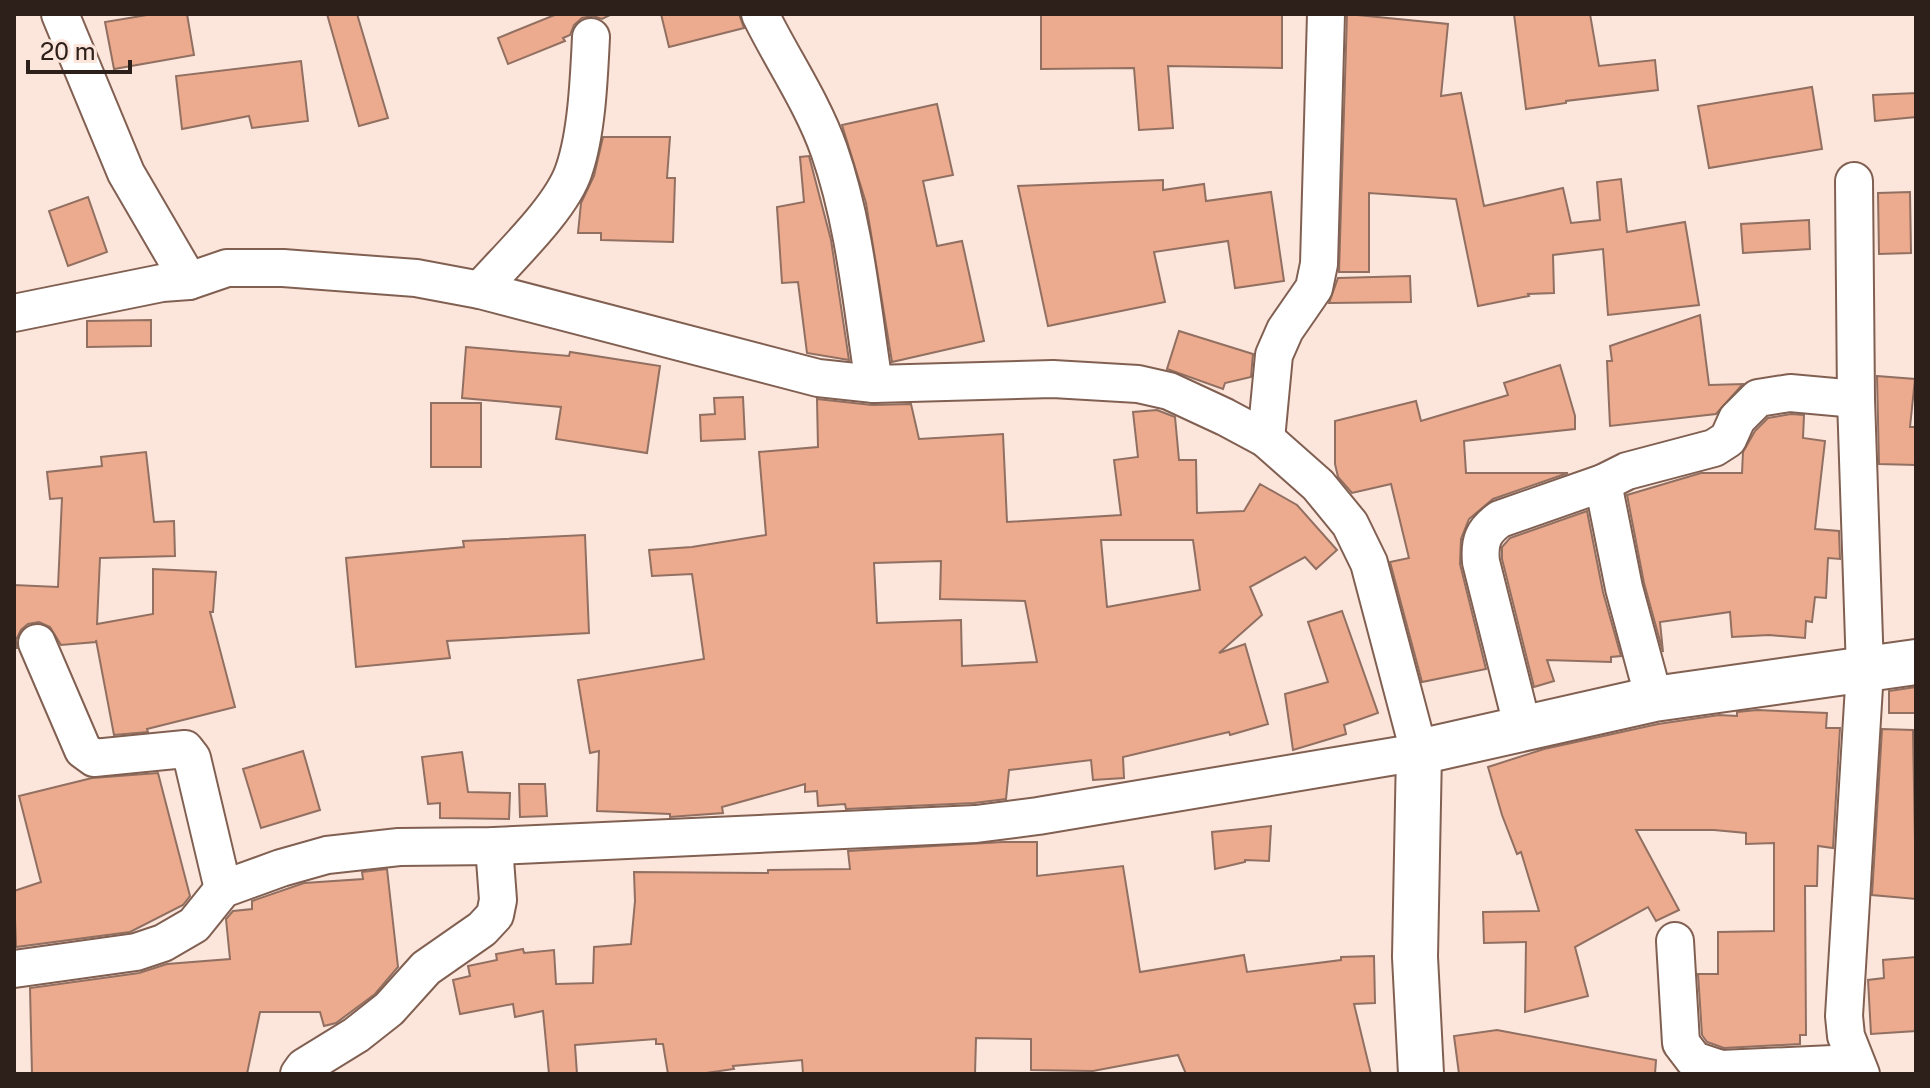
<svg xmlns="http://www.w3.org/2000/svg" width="1930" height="1088" font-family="'Public Sans',sans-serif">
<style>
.building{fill:#ecab8e;stroke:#916f61;stroke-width:2;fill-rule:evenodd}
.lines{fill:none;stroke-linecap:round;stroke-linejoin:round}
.minor-casing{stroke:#816052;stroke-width:40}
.tertiary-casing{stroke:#816052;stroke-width:48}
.minor{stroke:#fff;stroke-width:36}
.tertiary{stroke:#fff;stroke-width:44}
</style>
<rect width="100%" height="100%" fill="#fce5db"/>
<g class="building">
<path d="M153,14H187L194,55L114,69L105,22Z"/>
<path d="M327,14H357L388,118L359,126Z"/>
<path d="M557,14H612L602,19L593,16L582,18L574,25L570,35L563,38L565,41L508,64L498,38Z"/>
<path d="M661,14H739L744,28L669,47Z"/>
<path d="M1041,14H1282V68L1168,66L1173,128L1139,130L1134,68L1041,69Z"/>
<path d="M1347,14L1448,24L1441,96L1461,93L1484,206L1563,188L1571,223L1600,220L1597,182L1621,179L1627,232L1685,222L1699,305L1608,315L1603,249L1553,255L1554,293L1528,294L1529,296L1478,306L1456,199L1369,193V272H1339Z"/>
<path d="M1514,14H1590L1599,66L1655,60L1658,90L1566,101V103L1526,109Z"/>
<path d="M301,61L308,121L252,128L249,116L182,129L176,76Z"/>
<path d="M1812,87L1822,149L1709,168L1698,106Z"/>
<path d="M1916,93V117L1875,121L1873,95Z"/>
<path d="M937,104L953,175L923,181L937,246L962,241L984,341L892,362L866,203L842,125Z"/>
<path d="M603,137H670L667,178H675L673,242L601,240V233H578L581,203L594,176Z"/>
<path d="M809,156L831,240L849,360L807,353L798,282L782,283L777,207L804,202L800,157Z"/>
<path d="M1163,180V190L1204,184L1206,201L1271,192L1284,281L1235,288L1228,241L1154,252L1165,302L1048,326L1018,186Z"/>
<path d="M1910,192L1911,253L1879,254L1878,193Z"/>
<path d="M88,197L107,252L68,266L49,211Z"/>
<path d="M1809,220L1810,249L1743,253L1741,224Z"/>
<path d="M1410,276L1411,302L1329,303L1338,278Z"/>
<path d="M1700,315L1709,385L1743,384L1716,414L1610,426L1607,361H1612L1610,346Z"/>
<path d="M151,320V346L87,347V321Z"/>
<path d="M1179,331L1253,354L1251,377L1225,383L1223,389L1167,369Z"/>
<path d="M466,347L569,356L570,352L660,366L647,453L556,439L561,407L462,398Z"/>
<path d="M1560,365L1575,416V429L1464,441L1466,473H1568L1493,499L1469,519L1461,539L1460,564L1486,669L1422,682L1390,562L1409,558L1391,484L1352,493L1338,477L1335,464V421L1416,401L1421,421L1508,395L1504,383Z"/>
<path d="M1877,376L1915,379L1910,427H1916V465L1879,464Z"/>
<path d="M743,397L745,439L701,441L700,415L715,414L714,398Z"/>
<path d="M817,399L872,405L911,404L919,439L1003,434L1007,522L1121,515L1114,460L1138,457L1133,412L1157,410L1175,417L1179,460H1196L1197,513L1244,511L1260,484L1297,505L1337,550L1316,569L1305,557L1250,587L1262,615L1219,653L1245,644L1268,724L1230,735L1229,732L1123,757L1124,778L1093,780L1091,760L1009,770L1006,799L974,803L846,809L845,804L818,806L817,791L805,792V784L722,807L723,813L670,817V814L597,811L599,751L590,753L578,680L704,659L692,574L652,576L649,550L692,547L766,535L759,452L818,447ZM1101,540H1193L1200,590L1107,607ZM941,561L940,599L1025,601L1037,662L962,666L961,620L877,623L874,563Z"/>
<rect x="431" y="403" width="50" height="64"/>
<path d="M1791,414L1804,415L1803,438L1825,441L1815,529L1839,531L1840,559L1828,558L1826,598L1815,597L1812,622L1806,621L1805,638L1769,635L1732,637L1730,612L1660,622L1663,652L1644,583L1627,495L1701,473H1742L1743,452L1755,431L1768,418Z"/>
<path d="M146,452L154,522L174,521L175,556L100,558L97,624L153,614V569L216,572L213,612H210L235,707L147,729L148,732L114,735L96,640V642L61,645L50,627L39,622L28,624L21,630L16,640L17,648H14V585L58,587L62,498L50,499L47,472L102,466L101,457Z"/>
<path d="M1587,511L1603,592L1621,656L1611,657V662L1547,660L1554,681L1534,687L1502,559V547L1510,538Z"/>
<path d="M585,535L589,633L447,641L450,658L356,667L346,558L464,547L463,541Z"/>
<path d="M1342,611L1378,713L1344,725L1346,734L1293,750L1285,694L1328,682L1308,622Z"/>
<path d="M1916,687V713H1889V691Z"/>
<path d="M1757,710L1827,713L1826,728H1840L1833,848L1818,846L1817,886H1805L1806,1035H1800V1044L1724,1048L1707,1042L1702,1035L1698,974H1718V932L1774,931V843L1746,844V833L1714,830H1636L1679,910L1656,921L1648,907L1575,947L1588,996L1525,1012L1526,942L1484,943L1483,912L1539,911L1521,852L1517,854L1502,815L1488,767L1544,749L1658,724L1719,715L1737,716V712Z"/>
<path d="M1882,729L1913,730L1916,899L1872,895Z"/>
<path d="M303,751L320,810L261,828L243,769Z"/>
<path d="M462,752L468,792L510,793L509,819L440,818V803L428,804L422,757Z"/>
<path d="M158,773L190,896L183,905L130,932L16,947L14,891L41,882L19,796L92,778Z"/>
<path d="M519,784H545L547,816L520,817Z"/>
<path d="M1271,826L1269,861L1245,860V862L1215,869L1212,832Z"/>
<path d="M1003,842H1037V876L1123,866L1140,972L1244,955L1247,972L1341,960V957L1374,956L1375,1003L1354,1004L1371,1074H1186L1178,1055L1093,1071L1031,1070V1039L976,1038L975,1074H803L802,1060L733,1066L734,1069L699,1074H668L663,1044H656V1039L575,1045L577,1074H549L543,1011L515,1017L513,1004L460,1014L453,980L470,976L468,966L497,960L496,954L523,949L524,953L554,950L556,984L593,983L594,947L631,944L635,901L634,872L768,873V870L850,869L848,851Z"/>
<path d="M387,869L398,967L375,994L336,1023L324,1026L320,1012H260L247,1074H32L30,988L139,973L167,964L230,959L226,919L233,911L252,909V901L304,883L363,879L362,872Z"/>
<path d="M1916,957V1031L1871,1034L1868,980L1884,978L1883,960Z"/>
<path d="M1497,1030L1656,1060L1655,1074H1459L1454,1036Z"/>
</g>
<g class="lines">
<g class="minor-casing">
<g id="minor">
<path d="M60,14L126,173L189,281"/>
<path d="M1854,181L1856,399L1865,670L1844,1016L1846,1036L1861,1074"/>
<path d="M480,290C507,259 562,208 574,170C587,132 589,77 591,37"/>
<path d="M14,313L162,283L189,281L227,268H283L416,278L480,290L818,378L874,384"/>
<path d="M1266,439L1274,355L1285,330L1314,288L1319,264L1326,14"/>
<path d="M1603,483L1624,588L1654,699"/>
<path d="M37,643L83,750L94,758L185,749L192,758L223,889"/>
<path d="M1523,729L1481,562C1479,541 1483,531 1500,519L1603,483L1627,471L1714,448L1728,439L1737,419L1758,398L1790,393L1856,399"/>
<path d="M1675,941L1681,1043L1694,1060L1721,1069L1855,1063"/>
<path d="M14,969L136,952L163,943L194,925L223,889L281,868L327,855L399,847L494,846L976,824L1038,816L1419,752L1369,563L1350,524L1318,485L1266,439L1225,417L1169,391L1138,384L1053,379L874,384C862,307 855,224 829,150C812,102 782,59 760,14"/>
<path d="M299,1074L304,1067L356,1035L389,1009L426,968L482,929L495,915L498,900L494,846"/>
</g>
</g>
<g class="tertiary-casing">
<path id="tertiary" d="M1421,1074L1415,957L1419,752L1654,699L1916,662"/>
</g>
<use href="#minor" class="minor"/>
<use href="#tertiary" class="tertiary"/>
</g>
<rect width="1930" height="1088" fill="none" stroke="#2d1f19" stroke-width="32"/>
<path d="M28 60v12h102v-12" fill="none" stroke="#2d1f19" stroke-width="4"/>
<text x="40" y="60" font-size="24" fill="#2d1f19" stroke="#fce5db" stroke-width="6" paint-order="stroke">20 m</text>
</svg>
